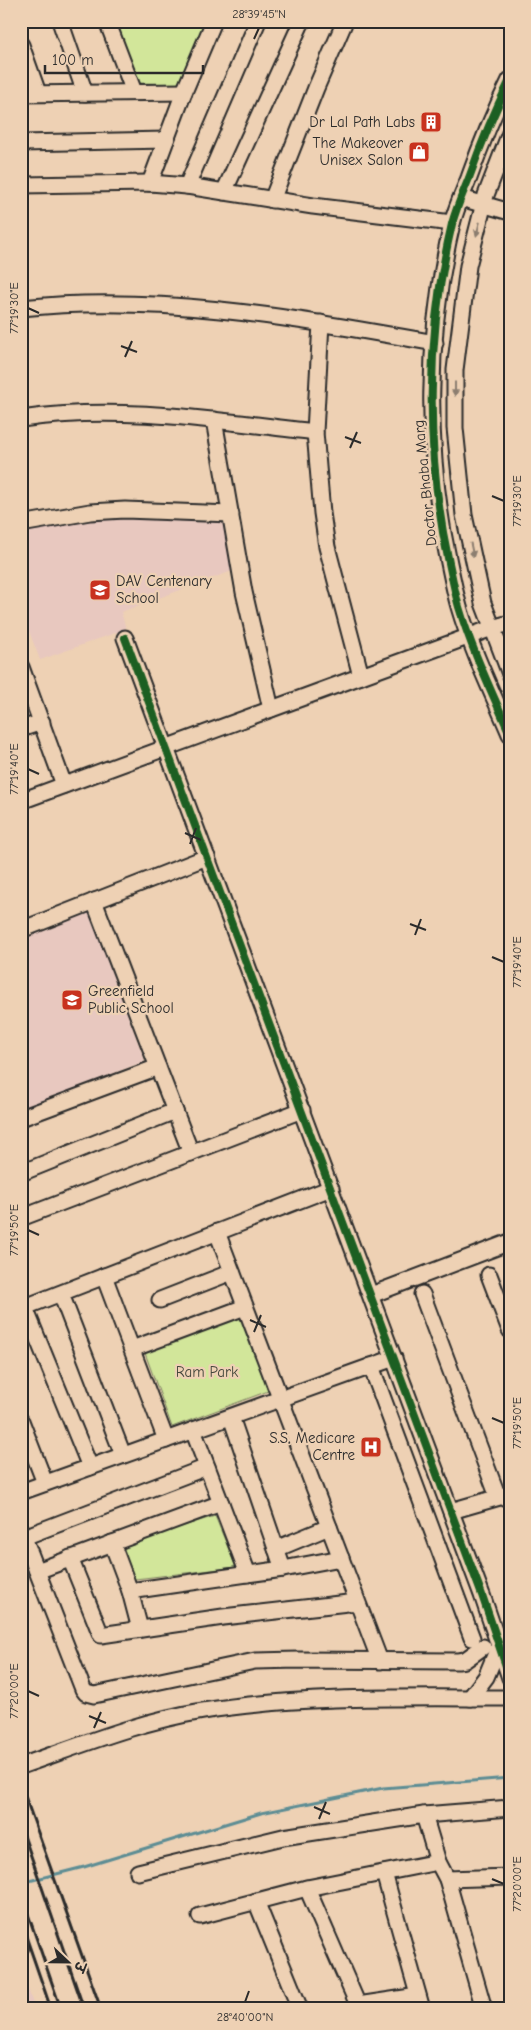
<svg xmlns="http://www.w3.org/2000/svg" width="531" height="2030" font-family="'Comic Neue','Playpen Sans Deva',sans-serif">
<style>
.built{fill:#e8c8bf}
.green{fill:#d2e69a;stroke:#7e8862}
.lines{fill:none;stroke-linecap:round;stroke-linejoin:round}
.stream{stroke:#5d8d94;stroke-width:3}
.minor-casing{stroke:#2b2b2b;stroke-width:19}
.minor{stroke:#eed1b4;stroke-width:15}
.rail{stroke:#2b2b2b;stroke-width:3}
.cycleway-casing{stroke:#eed1b4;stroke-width:11}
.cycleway{stroke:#1b5e20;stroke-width:8}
.oneway{fill:#8c7e70}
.ticks{fill:none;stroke:#2b2b2b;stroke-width:2}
.labels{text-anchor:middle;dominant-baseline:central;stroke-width:4.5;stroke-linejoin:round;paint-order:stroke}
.poi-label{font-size:15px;fill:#2b2b2b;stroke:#eed1b4;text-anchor:end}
.street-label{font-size:15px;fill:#2b2b2b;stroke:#eed1b4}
.park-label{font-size:15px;fill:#44473c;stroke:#eed1b4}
.neatline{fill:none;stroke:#2b2b2b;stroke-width:2}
.ticks-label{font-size:12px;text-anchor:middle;fill:#2b2b2b}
</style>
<rect width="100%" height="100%" fill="#eed1b4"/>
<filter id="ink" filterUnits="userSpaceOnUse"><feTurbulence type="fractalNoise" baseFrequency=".02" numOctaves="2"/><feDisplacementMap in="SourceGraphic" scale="10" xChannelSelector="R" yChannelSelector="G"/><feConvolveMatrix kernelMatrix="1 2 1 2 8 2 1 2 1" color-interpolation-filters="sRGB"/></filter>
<g filter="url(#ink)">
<g class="built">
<path d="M223,516L232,571L121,612L126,629L40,660L21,610V526L76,518Z"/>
<path d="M89,913L145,1061L21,1109V940Z"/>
<path d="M21,1969L35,2009H21Z"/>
</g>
<g class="green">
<path d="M114,21H206L181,84L138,83Z"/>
<path d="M241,1317L268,1391L172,1427L145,1353Z"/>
<path d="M215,1516L236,1567L135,1579L120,1546Z"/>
</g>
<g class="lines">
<path class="stream" d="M21,1883L84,1867L261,1813L383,1788L510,1778"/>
<g class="minor-casing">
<g id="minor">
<path d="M60,21L85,93"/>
<path d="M107,21L134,92"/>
<path d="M21,45L38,93"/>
<path d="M510,80C494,112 481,144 469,178C463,193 456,208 452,224C426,334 425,453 449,563C452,577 455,593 459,607C472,651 492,692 510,734"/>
<path d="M21,94L184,92"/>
<path d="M510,133L486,195L468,266L455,370V428L464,515L483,603L510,674"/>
<path d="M21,143L166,140"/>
<path d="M150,183L184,92L214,21"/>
<path d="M21,185L150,183L187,186L313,206L452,223"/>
<path d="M187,186L258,21"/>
<path d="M224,192L302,21"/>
<path d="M461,198L510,212"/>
<path d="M272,200L316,88L345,21"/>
<path d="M21,308C160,293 298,319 435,343"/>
<path d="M321,323L315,432L322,513L327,547L361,676"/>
<path d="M21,419C119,404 218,421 315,432"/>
<path d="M214,420L244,592L271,709"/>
<path d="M21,524L90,512L125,510L231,514"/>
<path d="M125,638L482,1595L510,1678"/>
<path d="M21,667L64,785"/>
<path d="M21,729L42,722"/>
<path d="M21,801L492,628L510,623"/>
<path d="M94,901L191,1153"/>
<path d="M21,930L207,857"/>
<path d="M21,1118L158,1067"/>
<path d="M21,1173L175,1111"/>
<path d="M21,1218L302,1110"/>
<path d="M217,1232L380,1661"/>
<path d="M489,1275L510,1330"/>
<path d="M104,1276L166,1440"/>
<path d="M61,1294L123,1455"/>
<path d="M422,1294L498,1497"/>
<path d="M371,1295L510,1242"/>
<path d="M21,1298L90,1467"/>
<path d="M160,1300L232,1272"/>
<path d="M25,1307L331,1188"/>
<path d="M132,1349L245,1307"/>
<path d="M371,1366L472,1638"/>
<path d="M231,1417L283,1569"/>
<path d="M21,1421L45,1483"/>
<path d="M193,1430L248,1574"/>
<path d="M21,1492L394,1358"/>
<path d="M451,1511L510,1494"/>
<path d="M21,1530L83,1689L86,1693L94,1695L255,1661L298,1660L458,1661L465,1660L483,1647"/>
<path d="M24,1537L207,1467"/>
<path d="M112,1543L130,1591L283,1569L341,1558"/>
<path d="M276,1549L329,1527"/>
<path d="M70,1558L101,1635L223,1617L357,1602"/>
<path d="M37,1571L221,1503"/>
<path d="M130,1591L140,1629"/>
<path d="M470,1698L486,1677L499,1646"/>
<path d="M21,1766C81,1745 140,1721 203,1711C304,1695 408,1698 510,1698"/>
<path d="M424,1815L438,1862L447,1879L484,2009"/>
<path d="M138,1872L283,1837L424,1815L510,1808"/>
<path d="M384,1873L422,2009"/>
<path d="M447,1879L510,1877"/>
<path d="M307,1888L358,2005L418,1996"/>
<path d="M256,1901L300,2009"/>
<path d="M200,1916L307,1888L438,1862"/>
</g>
</g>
<use href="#minor" class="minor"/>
<g class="rail">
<path d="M21,1785L101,2009"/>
<path d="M21,1827L84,2009"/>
<path d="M21,1894L61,2009"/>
<path d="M21,1922L51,2009"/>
</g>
<g class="cycleway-casing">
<g id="cycleway">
<path d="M510,80C494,112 481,144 469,178C463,193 456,208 452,224C426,334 425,453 449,563C452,577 455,593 459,607C472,651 492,692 510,734"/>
<path d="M125,638L482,1595L510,1678"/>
</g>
</g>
<use href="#cycleway" class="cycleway"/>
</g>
<defs><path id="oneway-solid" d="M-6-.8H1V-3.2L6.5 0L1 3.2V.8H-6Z" transform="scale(1.25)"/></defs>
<g class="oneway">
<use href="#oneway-solid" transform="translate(478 229) rotate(104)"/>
<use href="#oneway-solid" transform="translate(455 389) rotate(90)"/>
<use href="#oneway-solid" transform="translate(472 550) rotate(78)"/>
</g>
</g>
<path class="ticks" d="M254,39L259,28M28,308L39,313M121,346L137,352M125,357L132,341M345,437L361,443M350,448L357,432M492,496L504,501M28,769L39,774M185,833L201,840M190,844L196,828M410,924L426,930M415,935L421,919M492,957L504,962M28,1230L39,1235M250,1320L266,1327M254,1332L261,1315M492,1418L504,1423M28,1691L39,1696M89,1716L106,1723M94,1728L101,1712M314,1807L330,1814M319,1819L326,1802M492,1879L504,1884M245,2002L249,1991"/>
<defs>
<g id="building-square" transform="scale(1.125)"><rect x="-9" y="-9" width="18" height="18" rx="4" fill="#c8321e" stroke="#eed1b4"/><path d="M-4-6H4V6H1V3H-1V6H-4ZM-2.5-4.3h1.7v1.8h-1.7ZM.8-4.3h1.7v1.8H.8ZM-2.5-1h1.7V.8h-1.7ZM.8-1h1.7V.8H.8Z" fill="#fff"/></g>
<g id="shop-square" transform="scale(1.125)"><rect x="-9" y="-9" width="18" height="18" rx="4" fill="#c8321e" stroke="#eed1b4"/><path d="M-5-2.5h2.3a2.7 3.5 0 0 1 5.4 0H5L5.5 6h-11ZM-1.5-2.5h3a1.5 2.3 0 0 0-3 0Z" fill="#fff"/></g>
<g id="school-square" transform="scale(1.125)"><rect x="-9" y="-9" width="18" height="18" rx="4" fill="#c8321e" stroke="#eed1b4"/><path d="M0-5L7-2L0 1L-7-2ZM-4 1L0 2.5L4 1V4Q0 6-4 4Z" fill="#fff"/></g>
<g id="hospital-square" transform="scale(1.125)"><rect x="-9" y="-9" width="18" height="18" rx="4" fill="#c8321e" stroke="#eed1b4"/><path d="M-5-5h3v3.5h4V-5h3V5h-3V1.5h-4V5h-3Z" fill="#fff"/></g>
</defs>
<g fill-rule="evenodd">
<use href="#building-square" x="431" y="122"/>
<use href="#shop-square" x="419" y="152"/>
<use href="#school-square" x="100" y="590"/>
<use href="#school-square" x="72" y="1000"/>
<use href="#hospital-square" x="371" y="1447"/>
</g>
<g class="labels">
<g class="poi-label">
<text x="415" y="122">Dr Lal Path Labs</text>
<text x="403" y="143">The Makeover<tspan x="403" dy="17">Unisex Salon</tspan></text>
<text x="116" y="581" text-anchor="start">DAV Centenary<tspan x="116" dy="17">School</tspan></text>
<text x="88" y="991" text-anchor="start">Greenfield<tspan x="88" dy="17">Public School</tspan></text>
<text x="355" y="1438">S.S. Medicare<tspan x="355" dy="17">Centre</tspan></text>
</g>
<g class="street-label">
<text transform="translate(425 483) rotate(-96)">Doctor Bhaba Marg</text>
</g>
<g class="park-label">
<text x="207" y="1372">Ram Park</text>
</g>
</g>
<rect width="531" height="2030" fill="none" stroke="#eed1b4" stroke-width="55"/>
<g transform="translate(68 1962) rotate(112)" stroke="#eed1b4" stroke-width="4" paint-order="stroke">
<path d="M0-4L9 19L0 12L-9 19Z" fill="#2b2b2b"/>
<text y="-8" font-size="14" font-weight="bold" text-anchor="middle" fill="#2b2b2b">उ</text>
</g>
<path d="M45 65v8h158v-8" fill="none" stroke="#2b2b2b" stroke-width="2.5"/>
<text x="52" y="65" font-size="15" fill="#2b2b2b" stroke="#eed1b4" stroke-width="4" paint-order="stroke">100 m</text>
<rect x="28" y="28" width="476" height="1974" class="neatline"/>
<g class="ticks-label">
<text x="259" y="18">28°39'45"N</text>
<text transform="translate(14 308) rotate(-90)" y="4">77°19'30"E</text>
<text transform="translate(517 501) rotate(-90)" y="4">77°19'30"E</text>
<text transform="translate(14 769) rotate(-90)" y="4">77°19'40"E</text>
<text transform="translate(517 962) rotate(-90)" y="4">77°19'40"E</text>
<text transform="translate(14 1230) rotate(-90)" y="4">77°19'50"E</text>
<text transform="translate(517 1423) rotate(-90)" y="4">77°19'50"E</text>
<text transform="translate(14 1691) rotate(-90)" y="4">77°20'00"E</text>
<text transform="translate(517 1884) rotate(-90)" y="4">77°20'00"E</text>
<text x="245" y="2021">28°40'00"N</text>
</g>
</svg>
